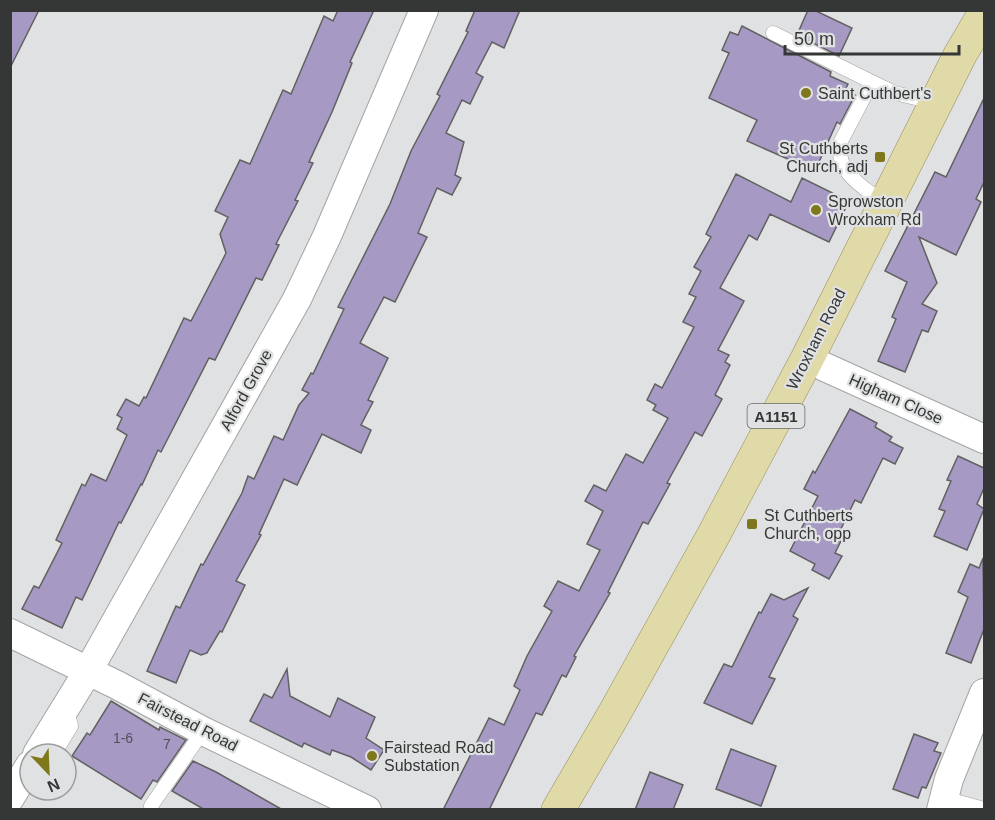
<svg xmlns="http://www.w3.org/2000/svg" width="995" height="820" font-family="Helvetica,sans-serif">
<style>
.building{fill:#a699c4;stroke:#616162;stroke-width:1.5}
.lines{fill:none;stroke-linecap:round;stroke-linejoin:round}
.lane-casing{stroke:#a3a4a5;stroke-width:15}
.street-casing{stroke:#a3a4a5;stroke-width:30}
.primary-casing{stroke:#968f5a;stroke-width:34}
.lane{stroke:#fff;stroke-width:14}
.street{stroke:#fff;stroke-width:28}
.primary{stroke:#e0d9a8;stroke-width:33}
.poi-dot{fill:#7f771b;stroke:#e0e1e2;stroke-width:2}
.labels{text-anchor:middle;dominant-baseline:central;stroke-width:4.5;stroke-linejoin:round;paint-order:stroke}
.number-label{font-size:14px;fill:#514f5a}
.shield{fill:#e0e1e2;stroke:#68696a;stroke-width:1.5}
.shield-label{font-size:15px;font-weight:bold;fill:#353636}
.poi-label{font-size:16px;fill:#353636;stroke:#e0e1e2;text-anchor:start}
.street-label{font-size:16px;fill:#353636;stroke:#e0e1e2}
</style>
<rect width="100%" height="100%" fill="#e0e1e2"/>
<g class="building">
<path d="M10,10H39L10,68Z"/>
<path d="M338,10H374L350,62L352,63L332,112L309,162L313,163L295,200L298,201L276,244L279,245L262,280L256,278L215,360L209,358L161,452L158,450L142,485L141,484L121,523L119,522L82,600L76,597L62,628L22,609L34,586L39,588L62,543L56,540L82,484L85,486L91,474L106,481L127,435L117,429L122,418L117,415L126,399L139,406L144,397L146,398L184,318L191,321L222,261L226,253L220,234L228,217L215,211L240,160L250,164L283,90L291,94L324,16L333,21Z"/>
<path d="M475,10H520L504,48L492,42L476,73L483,77L470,104L462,100L446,133L464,142L455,175L461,178L452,195L437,188L418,233L427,237L395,302L384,297L360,343L388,358L368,400L373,402L361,425L371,430L361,453L322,434L297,485L284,479L259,534L261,535L236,581L245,585L222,632L220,631L207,653L201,655L190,650L176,683L147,671L176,606L180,608L201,564L203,565L242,493L248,476L254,479L274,436L283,440L299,405L309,393L302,390L311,373L313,374L344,309L338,307L390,204L411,151L440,96L437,94L468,32L466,31Z"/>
<path d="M808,10H814L852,28L839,56L797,35Z"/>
<path d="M742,26L831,72L830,76L848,84L845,90L855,95L840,124L837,122L815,171L747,141L757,120L709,98L729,53L722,50L730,32L738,35Z"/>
<path d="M984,98V182L976,199L981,202L956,255L919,237L937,283L922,304L937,311L928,332L922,330L905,372L878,361L896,319L892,317L907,282L885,271L935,172L946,177Z"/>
<path d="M736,174L791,202L802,178L849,201L829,242L770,214L757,240L749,235L720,288L744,301L718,350L729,355L725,362L730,365L715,395L722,399L702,436L695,432L667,483L670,484L648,524L643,522L608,592L610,593L574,656L576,657L566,677L562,675L542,715L536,713L489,810H443L489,718L504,725L520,690L514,686L527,656L552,611L544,606L558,581L579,591L600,550L587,544L603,511L585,501L594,485L606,491L626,454L643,463L668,418L653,410L656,405L647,400L655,384L662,388L694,327L683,322L696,297L689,294L701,271L694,267L711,237L706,234Z"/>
<path d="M850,409L877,423L875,427L892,437L889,441L903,448L895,464L883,458L861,503L855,500L836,539L841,541L835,553L842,556L829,579L812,570L815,564L790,551L818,496L804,489L813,471L815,473Z"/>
<path d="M958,456L984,468V488L977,504L984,509L967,550L934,536L945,511L939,509L951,481L947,480Z"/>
<path d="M983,558L984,629L971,663L946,653L968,597L958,592L970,564L979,568Z"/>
<path d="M808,588L793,616L798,619L769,677L775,679L752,724L704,703L724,664L732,667L759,612L761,613L771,594L784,600Z"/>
<path d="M287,669L290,696L330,717L338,698L375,717L366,738L384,750L371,770L351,757L332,750L330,755L304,743L302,747L250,721L264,694L272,698Z"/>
<path d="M111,701L159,730L160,727L186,740L157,782L153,780L141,799L72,756L87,733L90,735Z"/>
<path d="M914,734L938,743L934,751L941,753L926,788L922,787L918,798L893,789Z"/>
<path d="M731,749L776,766L761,806L716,789Z"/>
<path d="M193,761L216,772L283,810H205L172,791Z"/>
<path d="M650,772L683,785L673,810H635Z"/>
</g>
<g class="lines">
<g class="lane-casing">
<g id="lane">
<path d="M773,33L872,82"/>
<path d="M884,203C863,187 836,173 840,143L872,82L895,93L936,103"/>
<path d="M54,754L71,726L67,710"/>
<path d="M944,798L984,809"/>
<path d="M151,806L203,731"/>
</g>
</g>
<g class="street-casing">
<g id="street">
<path d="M807,359L984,439"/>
<path d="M10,633L117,685L203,731L367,810"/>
<path d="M37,754L88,671L297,299L327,236L424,10"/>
<path d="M10,798L30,765"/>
<path d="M941,810L949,779L984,693"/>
</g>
</g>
<g class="primary-casing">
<path id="primary" d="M558,810L614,714L713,536L807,359L960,55L984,14"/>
</g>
<use href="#lane" class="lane"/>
<use href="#street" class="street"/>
<use href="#primary" class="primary"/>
</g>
<g class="poi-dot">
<circle cx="806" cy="93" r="6"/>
<rect x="874" y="151" width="12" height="12" rx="3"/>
<circle cx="816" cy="210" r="6"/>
<rect x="746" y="518" width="12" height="12" rx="3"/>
<circle cx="372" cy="756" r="6"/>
</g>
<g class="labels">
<g class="number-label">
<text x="123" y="738">1-6</text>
<text x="167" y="744">7</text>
</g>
<rect class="shield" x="747.5" y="404" width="57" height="24" rx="4.5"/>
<g class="shield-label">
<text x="776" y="416">A1151</text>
</g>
<g class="poi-label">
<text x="818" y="93">Saint Cuthbert's</text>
<text x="868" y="148" text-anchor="end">St Cuthberts<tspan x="868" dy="18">Church, adj</tspan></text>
<text x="828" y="201">Sprowston<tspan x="828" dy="18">Wroxham Rd</tspan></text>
<text x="764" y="515">St Cuthberts<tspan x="764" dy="18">Church, opp</tspan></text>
<text x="384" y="747">Fairstead Road<tspan x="384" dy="18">Substation</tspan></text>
</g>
<g class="street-label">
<text transform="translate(816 339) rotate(-63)">Wroxham Road</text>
<text transform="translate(246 390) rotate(-61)">Alford Grove</text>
<text transform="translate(896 399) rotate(24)">Higham Close</text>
<text transform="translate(188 722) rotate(27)">Fairstead Road</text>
</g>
</g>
<rect width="995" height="820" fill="none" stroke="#353636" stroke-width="24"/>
<g transform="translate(48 772) rotate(157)"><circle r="28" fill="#e0e1e2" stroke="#9c9d9d" stroke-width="1.5"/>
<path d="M0-4.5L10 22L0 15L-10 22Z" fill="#7f771b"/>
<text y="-9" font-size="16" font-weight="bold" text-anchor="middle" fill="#353636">N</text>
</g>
<path d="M785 45v9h174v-9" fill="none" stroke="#353636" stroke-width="3"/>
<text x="794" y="45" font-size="18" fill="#353636" stroke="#e0e1e2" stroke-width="4.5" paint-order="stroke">50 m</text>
</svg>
